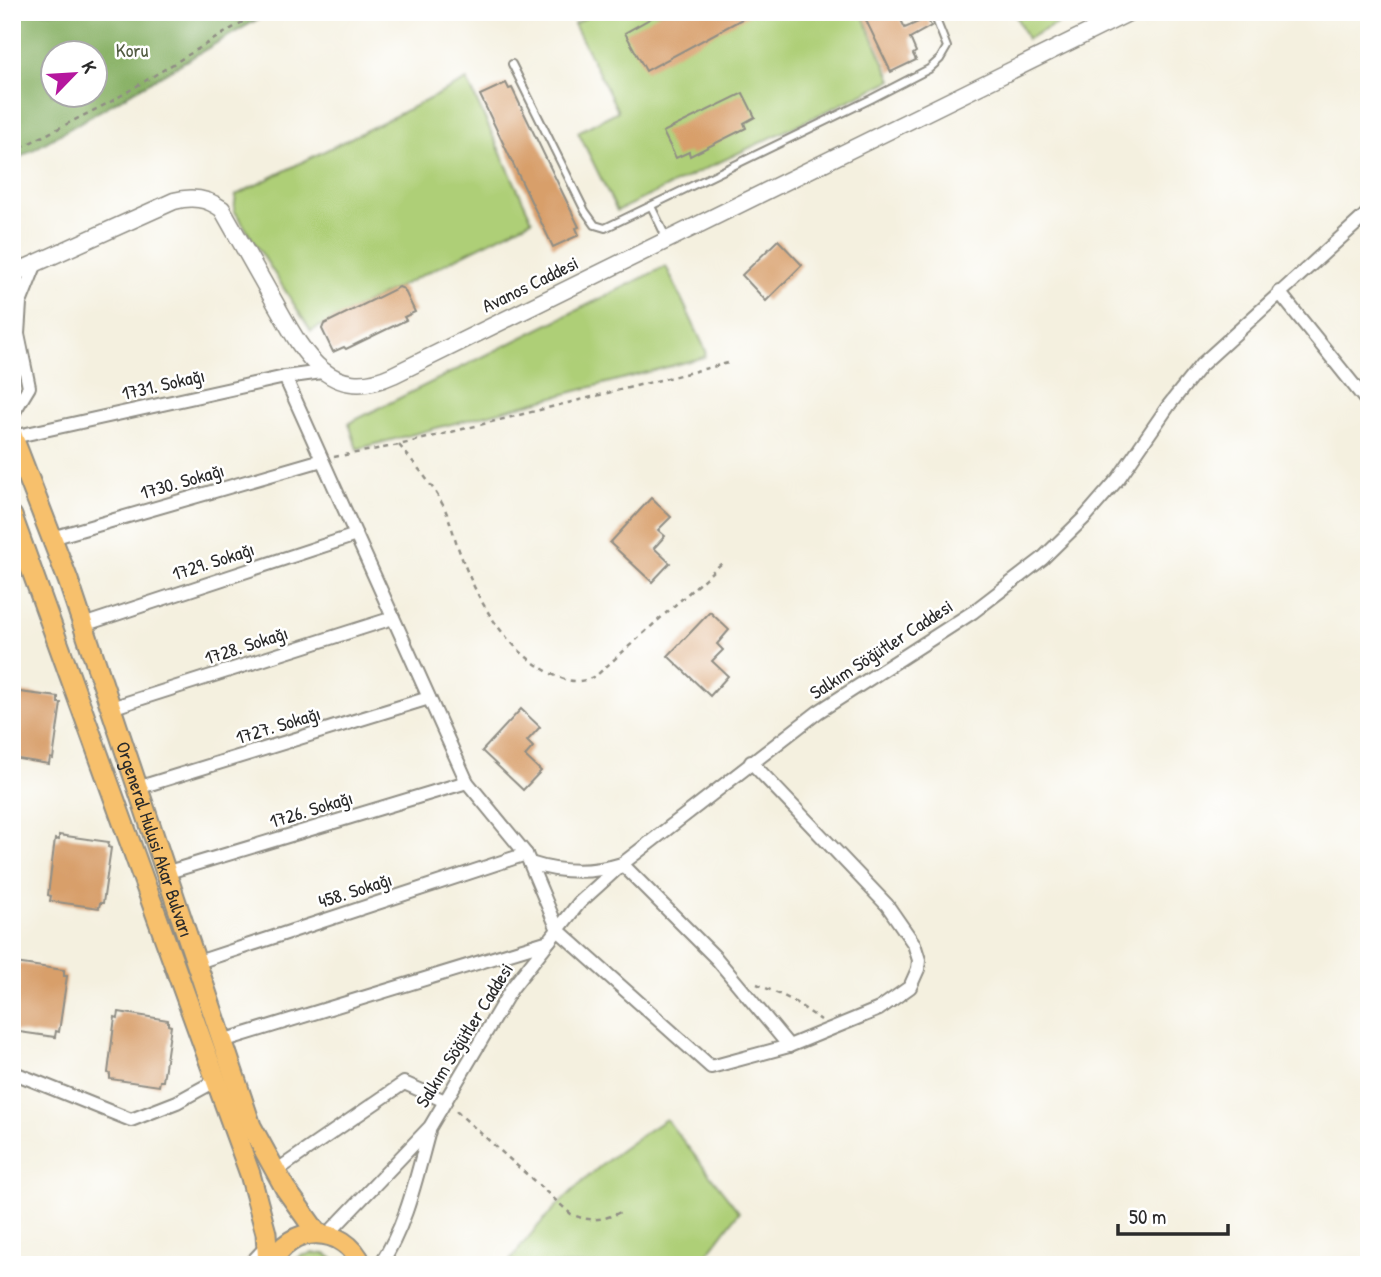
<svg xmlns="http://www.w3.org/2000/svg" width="1381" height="1277" font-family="'Patrick Hand',sans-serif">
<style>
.green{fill:#aecf77;stroke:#6c7d51;stroke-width:2}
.forest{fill:#8ab268;stroke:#5a6e4a;stroke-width:2;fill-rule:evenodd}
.building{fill:#d89f6a}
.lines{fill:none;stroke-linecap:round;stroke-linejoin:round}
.service-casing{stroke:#908e85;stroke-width:10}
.minor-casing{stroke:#908e85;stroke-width:16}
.tertiary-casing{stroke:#908e85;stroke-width:19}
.primary-casing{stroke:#908e85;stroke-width:23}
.path{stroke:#908e85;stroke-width:2.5;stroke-dasharray:5 5;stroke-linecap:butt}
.service{stroke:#fff;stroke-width:6}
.minor{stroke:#fff;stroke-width:12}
.tertiary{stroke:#fff;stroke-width:16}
.primary{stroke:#f7c06c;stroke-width:19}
.labels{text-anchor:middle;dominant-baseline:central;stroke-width:5;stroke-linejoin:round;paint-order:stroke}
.park-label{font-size:19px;fill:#525c42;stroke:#fff}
.street-label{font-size:19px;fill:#2b2b2b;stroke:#fff}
</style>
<rect width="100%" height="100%" fill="#fff"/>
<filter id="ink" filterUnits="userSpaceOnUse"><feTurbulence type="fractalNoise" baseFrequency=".0143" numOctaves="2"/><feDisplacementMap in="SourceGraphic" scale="14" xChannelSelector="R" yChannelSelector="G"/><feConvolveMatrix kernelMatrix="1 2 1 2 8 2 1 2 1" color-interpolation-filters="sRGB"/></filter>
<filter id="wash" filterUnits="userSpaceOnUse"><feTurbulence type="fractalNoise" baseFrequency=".00686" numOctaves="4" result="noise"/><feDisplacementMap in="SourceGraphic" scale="28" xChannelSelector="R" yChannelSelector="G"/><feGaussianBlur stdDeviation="1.57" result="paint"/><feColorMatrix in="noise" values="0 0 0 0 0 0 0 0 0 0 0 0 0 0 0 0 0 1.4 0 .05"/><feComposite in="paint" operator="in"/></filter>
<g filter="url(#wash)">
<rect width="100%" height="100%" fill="#f4f0df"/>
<g class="green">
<path d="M596,12H861L892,80L617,211L578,132L618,111L574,24Z"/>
<path d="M1014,12H1080L1027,39Z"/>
<path d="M467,80L532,220L311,331L234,210L236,195Z"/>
<path d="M666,266L706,351L705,357L357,449L349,423Z"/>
<path d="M666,1119L739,1212L699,1265H507C550,1205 604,1158 666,1119Z"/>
<path d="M313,1253L326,1254L342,1265H290L301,1256Z"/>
</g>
<path class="forest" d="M12,12H270L12,162ZM52,52H94V94H52Z"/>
<g id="blocks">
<g class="building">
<path d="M662,12H755L646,71L625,33Z"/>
<path d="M862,12H897L905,28L927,18L931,26L910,38L916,52L913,54L916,60L891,72Z"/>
<path d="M506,83L509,89L512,88L579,227L576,228L579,235L553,247L480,95Z"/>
<path d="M743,93L755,117L744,123L746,128L690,156L689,152L676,158L663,132Z"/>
<path d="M778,240L802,265L766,301L742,275Z"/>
<path d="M399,287L404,289L415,312L404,317L406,320L346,349L344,347L333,352L322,329L324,324Z"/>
<path d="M651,498L671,517L658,530L665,536L654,548L670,563L652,582L610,543Z"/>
<path d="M710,612L729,630L717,644L723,650L712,661L728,676L710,696L668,656Z"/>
<path d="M12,691L58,697V703H61L53,759L50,758L49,764L12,758Z"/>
<path d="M521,709L540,727L527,741L533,747L525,756L541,771L523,790L482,751Z"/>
<path d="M59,835L109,842L108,847L111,848L103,903H100L99,908L50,901L51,896L48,895L55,839L59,840Z"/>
<path d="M15,963L64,970V976H67L59,1032L56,1031L55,1037L12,1031V968L14,969Z"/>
<path d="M119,1012L168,1020V1025L171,1026L163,1081H160L159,1086L110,1079V1074L108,1073L115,1017L118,1018Z"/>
</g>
</g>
</g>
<g filter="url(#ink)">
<use href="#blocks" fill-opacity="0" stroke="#908e85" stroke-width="2"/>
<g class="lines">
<g class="service-casing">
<g id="service">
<path d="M512,64L585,211L595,225L605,228L871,99L929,69L940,59L947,47L933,12"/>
<path d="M651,206L667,239"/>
<path d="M245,1265L263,1246"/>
</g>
</g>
<g class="minor-casing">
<g id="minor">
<path d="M1279,292L1369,404"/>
<path d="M285,377L467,782L526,854L558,930L711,1067L789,1046L879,1009L910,987L918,969L919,960L914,944L887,905L751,762"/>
<path d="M12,415L29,387L18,334L20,303L36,263"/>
<path d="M13,437L285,377L322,372"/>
<path d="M52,538L322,460"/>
<path d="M83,625L356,535"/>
<path d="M111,708L393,618"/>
<path d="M137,788L429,698"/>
<path d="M530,863C561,873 590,874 622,864L716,958L789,1046"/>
<path d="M165,873L467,782"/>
<path d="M195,963L526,854"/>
<path d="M222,1041L549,941"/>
<path d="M12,1072L131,1120L177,1102L217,1080"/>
<path d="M276,1171L404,1083L445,1101"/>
<path d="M327,1235L430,1127L512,988L579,903L622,864L818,712L973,612L1042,559L1085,517L1118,479L1169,405L1201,365L1369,212"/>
<path d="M380,1265C407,1224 416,1178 429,1131"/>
</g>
</g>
<g class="tertiary-casing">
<path id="tertiary" d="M12,274L174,201C192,196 207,198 222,209C238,237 254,266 270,294C298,342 324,407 393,375L1130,12"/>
</g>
<g class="primary-casing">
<g id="primary">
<path id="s1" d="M12,435L68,580L251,1126L285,1188L317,1233"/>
<path d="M12,516L250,1174L266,1233L268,1265"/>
<path d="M271,1265C289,1223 344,1224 362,1265"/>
</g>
</g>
<g class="path">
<path d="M12,152L112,101L259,12"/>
<path d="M399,445C416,465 432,484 444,507C451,522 454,537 460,553C477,600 503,646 548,672C565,681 580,686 598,674L722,563"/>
<path d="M334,457L399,445L732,362"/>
<path d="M757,984L792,1000L821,1020"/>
<path d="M456,1111L571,1214C588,1222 603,1221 620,1212"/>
</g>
<use href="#service" class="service"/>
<use href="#minor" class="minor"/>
<use href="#tertiary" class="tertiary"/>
<use href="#primary" class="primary"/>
</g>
</g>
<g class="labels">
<g class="park-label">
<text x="132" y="50">Koru</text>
</g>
<g class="street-label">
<text transform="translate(530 284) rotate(-26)">Avanos Caddesi</text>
<text transform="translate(163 384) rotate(-13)">1731. Sokağı</text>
<text transform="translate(182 481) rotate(-16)">1730. Sokağı</text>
<text transform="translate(213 561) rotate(-18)">1729. Sokağı</text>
<text transform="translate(246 645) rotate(-18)">1728. Sokağı</text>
<text transform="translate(881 649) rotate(-33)">Salkım Söğütler Caddesi</text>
<text transform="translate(278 725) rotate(-17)">1727. Sokağı</text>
<text transform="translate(311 809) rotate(-17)">1726. Sokağı</text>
<text stroke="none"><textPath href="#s1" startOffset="429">Orgeneral Hulusi Akar Bulvarı</textPath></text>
<text transform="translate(355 890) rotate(-18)">458. Sokağı</text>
<text transform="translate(464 1035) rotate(-58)">Salkım Söğütler Caddesi</text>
</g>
</g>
<rect width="1381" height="1277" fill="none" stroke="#fff" stroke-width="42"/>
<g transform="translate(74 74) rotate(65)"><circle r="33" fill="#ffffff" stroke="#aaaaaa" stroke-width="2"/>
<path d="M0-5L12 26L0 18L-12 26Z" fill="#b5179e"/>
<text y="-10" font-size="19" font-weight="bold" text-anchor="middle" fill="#2b2b2b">K</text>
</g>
<path d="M1118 1224v10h110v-10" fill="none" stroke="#2b2b2b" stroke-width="3.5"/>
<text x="1129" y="1224" font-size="21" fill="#2b2b2b" stroke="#ffffff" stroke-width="5" paint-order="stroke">50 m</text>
</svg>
